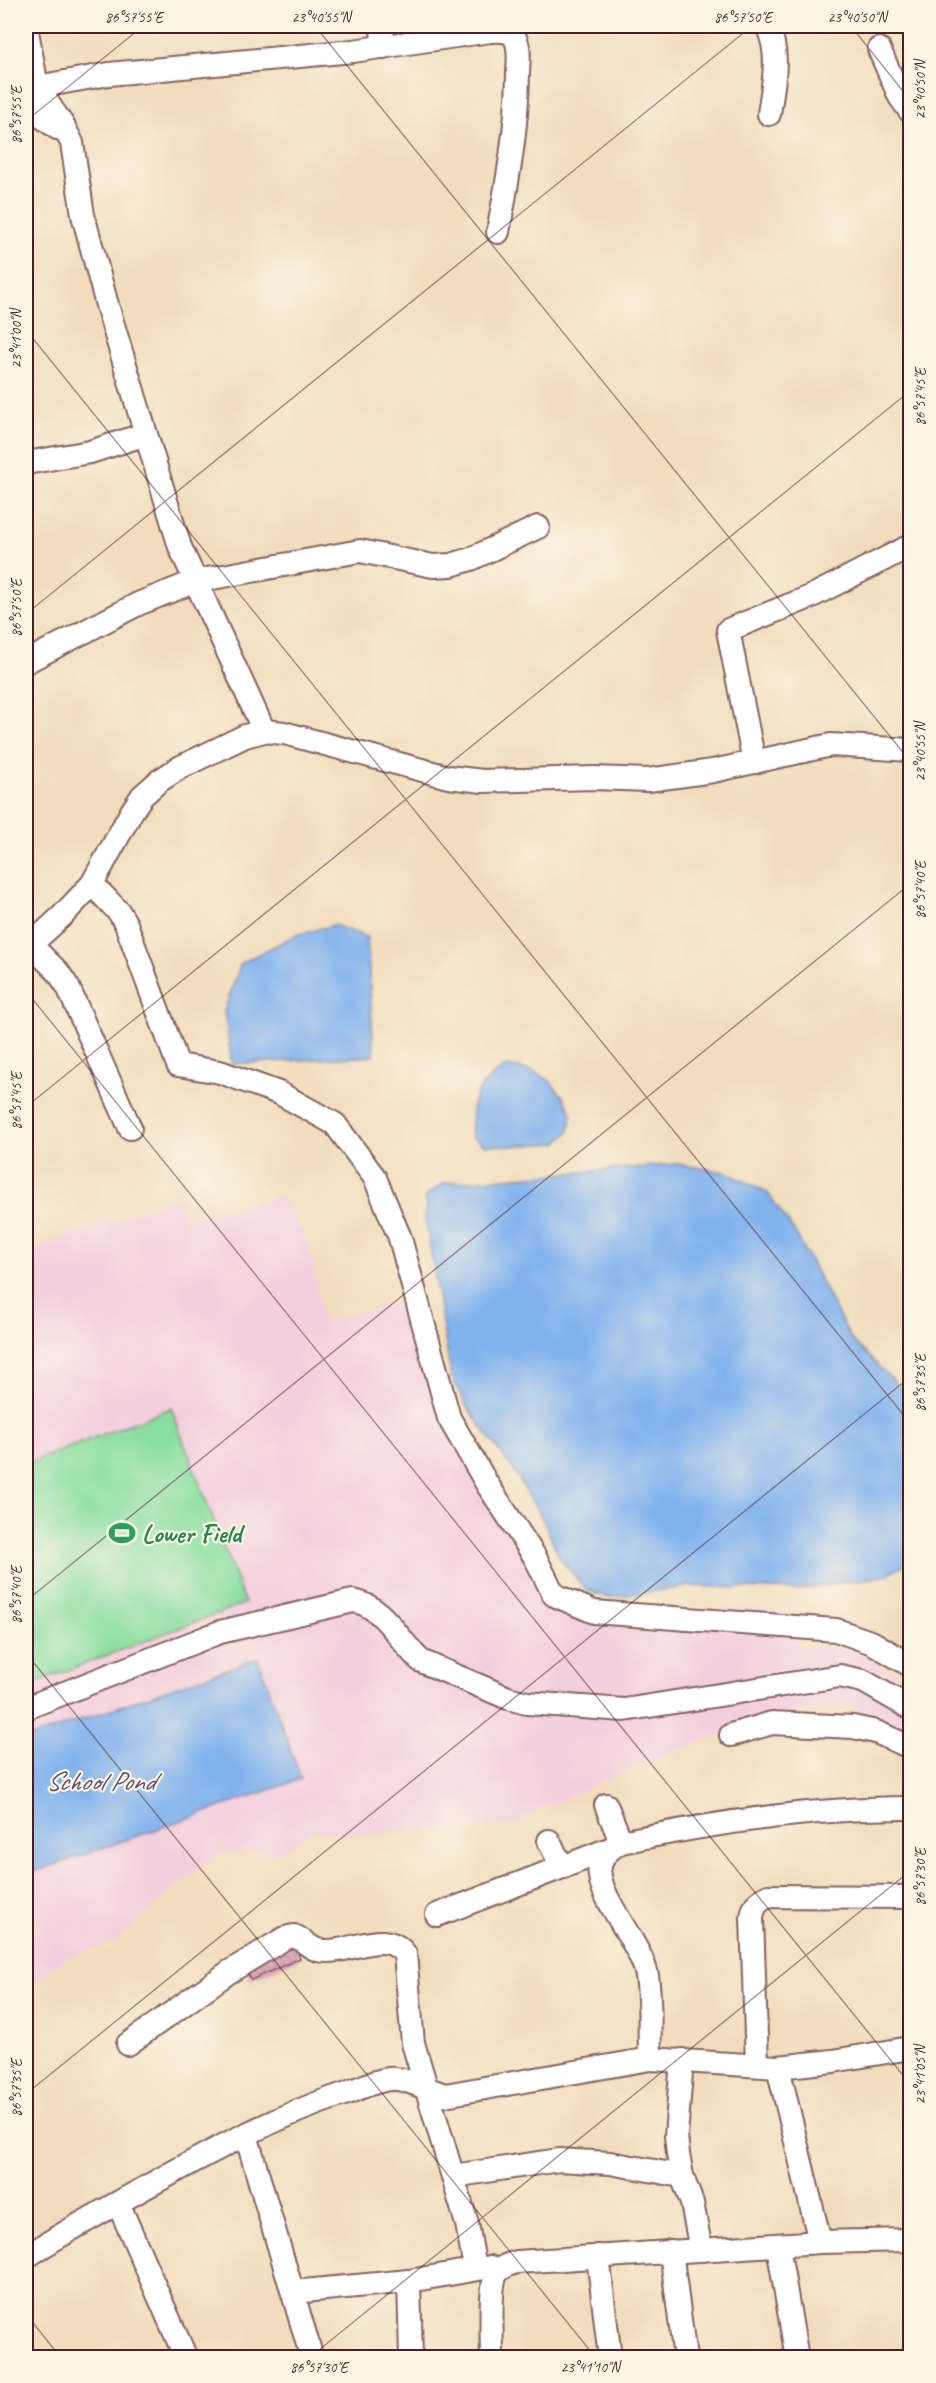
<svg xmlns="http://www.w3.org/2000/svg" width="936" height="2383" font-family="Caveat,sans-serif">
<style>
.built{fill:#f3cfde}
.garden{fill:#88dea1;stroke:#697e66;stroke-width:1.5}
.water{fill:#81b2ed;stroke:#66688c;stroke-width:1.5}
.building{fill:url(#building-back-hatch)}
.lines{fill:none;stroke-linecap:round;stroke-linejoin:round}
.minor-casing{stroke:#84625e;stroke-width:26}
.minor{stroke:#fff;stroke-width:22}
.ticks{fill:none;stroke:#4a1f2b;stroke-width:1.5;stroke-opacity:0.45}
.labels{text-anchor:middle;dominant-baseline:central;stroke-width:4.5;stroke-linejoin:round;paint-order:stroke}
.leisure-label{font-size:26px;font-weight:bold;fill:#27864d;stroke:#fcf5e5;text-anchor:start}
.water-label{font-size:27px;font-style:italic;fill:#5d526f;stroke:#fcf5e5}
.neatline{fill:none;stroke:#4a1f2b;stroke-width:2}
.ticks-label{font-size:15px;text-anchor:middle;fill:#4a1f2b}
</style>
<defs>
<pattern id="building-back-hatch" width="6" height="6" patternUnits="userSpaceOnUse" patternTransform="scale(1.5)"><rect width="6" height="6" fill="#da9db6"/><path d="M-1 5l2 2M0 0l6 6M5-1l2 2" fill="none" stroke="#b37f94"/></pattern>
</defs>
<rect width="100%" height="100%" fill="#fcf5e5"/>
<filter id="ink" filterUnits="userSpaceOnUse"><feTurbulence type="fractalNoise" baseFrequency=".0167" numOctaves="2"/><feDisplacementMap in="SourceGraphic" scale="12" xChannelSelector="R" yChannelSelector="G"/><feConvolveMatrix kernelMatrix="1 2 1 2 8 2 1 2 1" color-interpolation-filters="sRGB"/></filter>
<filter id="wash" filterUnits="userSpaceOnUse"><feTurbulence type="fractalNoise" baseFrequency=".008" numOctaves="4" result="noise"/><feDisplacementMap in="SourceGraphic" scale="24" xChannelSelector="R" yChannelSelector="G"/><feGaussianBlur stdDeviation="1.35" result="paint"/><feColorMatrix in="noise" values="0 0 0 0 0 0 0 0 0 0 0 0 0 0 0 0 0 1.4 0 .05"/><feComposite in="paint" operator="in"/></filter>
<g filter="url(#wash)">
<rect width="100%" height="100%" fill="#f1ddbc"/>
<path class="built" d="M282,1196L309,1245L324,1322L404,1301L452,1432L576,1610L689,1611L751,1607L779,1612L800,1647L850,1648L910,1682V1742L848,1705L781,1713L633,1767L510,1825L345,1835L312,1830L276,1855L245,1850L213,1856L115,1941L67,1958L26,1986V1251L178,1198L187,1219Z"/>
<path class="garden" d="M171,1408L245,1603L26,1686V1464Z"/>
<g class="water">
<path d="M334,925L367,937L374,1056L232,1064L224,1011L241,963L296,935Z"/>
<path d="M507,1066L532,1071L549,1080L564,1098L572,1114L569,1132L557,1143L511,1146L485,1145L472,1137C469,1099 475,1086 507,1066Z"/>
<path d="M678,1164L726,1172L767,1192L796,1234L851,1339L909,1396L910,1562L884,1576L797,1590L690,1586L609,1598L586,1590L560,1558L543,1520L514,1471L467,1407L451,1376L425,1218L426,1196L444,1183Z"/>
<path d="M258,1658L301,1779L34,1872L26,1849V1739Z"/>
</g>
<g id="blocks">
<path class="building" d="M294,1944L300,1958L251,1980L245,1966Z"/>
</g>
</g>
<g filter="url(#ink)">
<use href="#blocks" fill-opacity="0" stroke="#84625e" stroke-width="1.5"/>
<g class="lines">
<g class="minor-casing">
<g id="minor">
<path d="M26,26L37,87L64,127L72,143L83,215L107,305L180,547L264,731"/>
<path d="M382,26L383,47"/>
<path d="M767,26C781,54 773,84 769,114"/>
<path d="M879,49L900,97L910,111"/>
<path d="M37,87L109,74L353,51L490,31C498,31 510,29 515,38C521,49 518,63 518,75C517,129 508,180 498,232"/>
<path d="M26,109L33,110L57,128"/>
<path d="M26,463L90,452L146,434"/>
<path d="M26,662L138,604L196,581L360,551L433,566L451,565L471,559L538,527"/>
<path d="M754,762L728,630L810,597L910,546"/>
<path d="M92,884L119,912L126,924L178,1065L220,1072L279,1093L335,1124L375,1178L400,1238L449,1418L487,1484L535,1557L554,1595L594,1612L836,1630L873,1643L910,1665"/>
<path d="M30,944L58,972L68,987L130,1128"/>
<path d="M26,949L62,916L92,884L132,811L142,796L159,781L179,768L245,736L264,731L284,733L448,777L483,781L594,778L648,780L713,771L831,745L910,750"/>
<path d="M26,1708L220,1632L353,1601C385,1606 398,1641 421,1661L508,1698L527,1703L624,1710L840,1676L863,1681L910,1708"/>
<path d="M731,1735L772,1723L853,1727L876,1732L910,1747"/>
<path d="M606,1805L621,1842"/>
<path d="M549,1841L562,1867"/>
<path d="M437,1915L607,1850"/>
<path d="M128,2044L229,1972L285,1938L294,1936C303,1939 309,1948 318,1950C346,1957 384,1926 405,1954L413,2043L467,2224L475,2268"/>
<path d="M650,2059C649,2032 651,2003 647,1976C642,1944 594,1894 600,1866C602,1854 611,1848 621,1842C717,1822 812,1808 910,1808"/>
<path d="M682,2060L676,2136L678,2154L682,2176L692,2203L701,2250"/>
<path d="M757,2065L752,1918C753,1906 758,1901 769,1896L910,1897"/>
<path d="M778,2067L820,2242"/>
<path d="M246,2135L312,2358"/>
<path d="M453,2176L559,2160L610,2163L682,2176"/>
<path d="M118,2203L186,2358"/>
<path d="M778,2246L797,2358"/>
<path d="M671,2251L685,2358"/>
<path d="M598,2256L610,2358"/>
<path d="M26,2257C65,2231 107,2209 148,2186C210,2152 274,2117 341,2095C356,2090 373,2081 389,2079C406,2077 427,2090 445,2095L650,2059L778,2067L833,2061L910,2048"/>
<path d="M409,2281L411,2358"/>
<path d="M293,2292L409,2281L490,2267"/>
<path d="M492,2358C492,2341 489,2284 497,2273C502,2266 510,2264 517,2262L820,2242L910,2240"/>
</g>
</g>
<use href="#minor" class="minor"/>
</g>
</g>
<path class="ticks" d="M315,26L910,761M851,26L910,100M26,121L143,26M26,330L910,1423M26,614L752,26M26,991L910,2084M26,1107L910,391M26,1601L910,884M26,1653L596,2358M26,2094L910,1377M26,2314L61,2358M309,2358L910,1871"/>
<defs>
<g id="stadium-bare" transform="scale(2.07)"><path d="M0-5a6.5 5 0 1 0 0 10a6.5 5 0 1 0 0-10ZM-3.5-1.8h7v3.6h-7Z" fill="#2e9e5b" stroke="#fcf5e5" stroke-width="2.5" paint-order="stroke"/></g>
</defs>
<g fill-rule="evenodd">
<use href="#stadium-bare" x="122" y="1533"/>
</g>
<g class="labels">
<g class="leisure-label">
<text x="142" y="1533">Lower Field</text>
</g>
<g class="water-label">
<text x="100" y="1781">School Pond</text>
</g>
</g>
<rect width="936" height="2383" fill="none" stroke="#fcf5e5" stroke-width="66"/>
<rect x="33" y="33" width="870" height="2317" class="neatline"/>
<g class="ticks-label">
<text x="134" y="22">86°57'55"E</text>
<text x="321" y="22">23°40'55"N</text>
<text x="743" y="22">86°57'50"E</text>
<text x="857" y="22">23°40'50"N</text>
<text transform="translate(920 90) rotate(-90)" y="5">23°40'50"N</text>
<text transform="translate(16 115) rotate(-90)" y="5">86°57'55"E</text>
<text transform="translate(16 339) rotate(-90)" y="5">23°41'00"N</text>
<text transform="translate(920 397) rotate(-90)" y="5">86°57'45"E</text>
<text transform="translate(16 608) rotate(-90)" y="5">86°57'50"E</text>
<text transform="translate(920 752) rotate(-90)" y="5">23°40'55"N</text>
<text transform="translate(920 890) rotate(-90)" y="5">86°57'40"E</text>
<text transform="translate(16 1101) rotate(-90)" y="5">86°57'45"E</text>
<text transform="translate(920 1383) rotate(-90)" y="5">86°57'35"E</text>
<text transform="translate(16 1595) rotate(-90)" y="5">86°57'40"E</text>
<text transform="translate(920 1877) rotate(-90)" y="5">86°57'30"E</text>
<text transform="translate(920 2075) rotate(-90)" y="5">23°41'05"N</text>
<text transform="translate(16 2088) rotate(-90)" y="5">86°57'35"E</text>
<text x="319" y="2372">86°57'30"E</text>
<text x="590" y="2372">23°41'10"N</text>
</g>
</svg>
